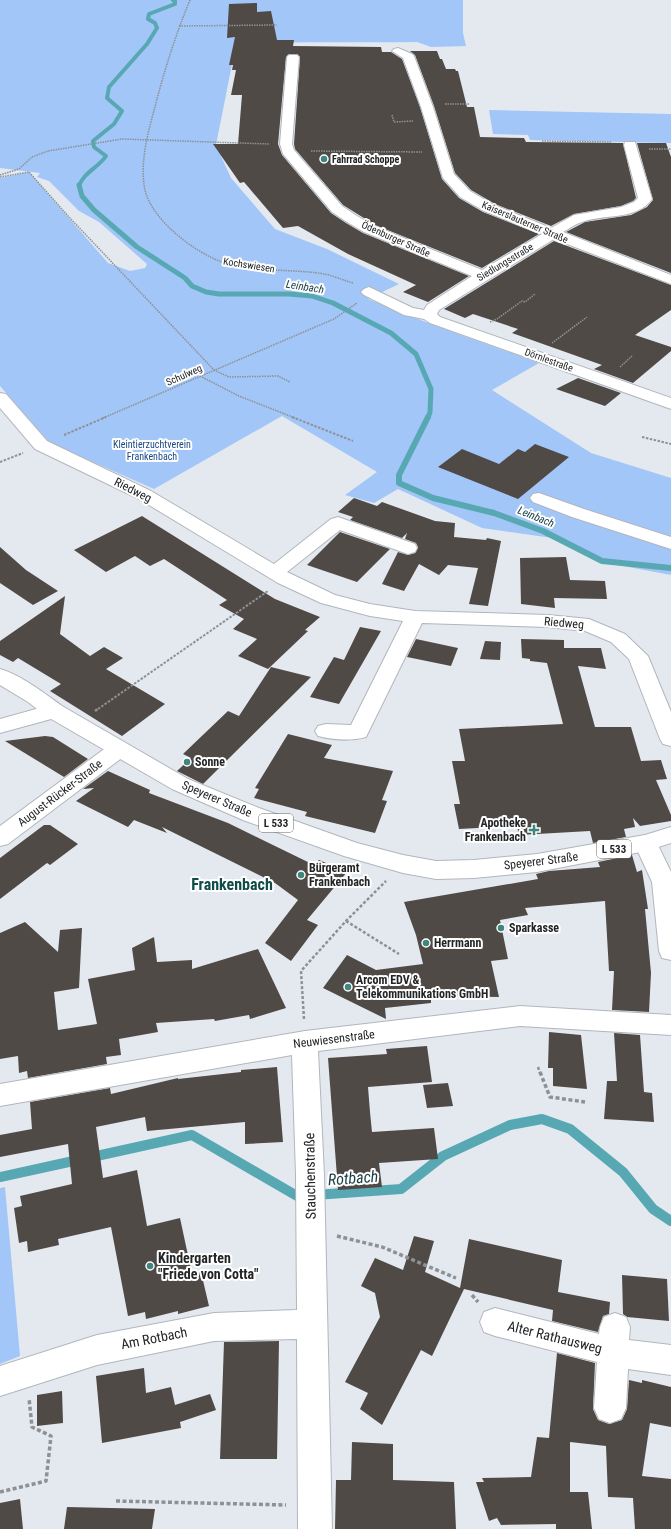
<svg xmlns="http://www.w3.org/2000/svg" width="671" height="1529" font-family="'Roboto Condensed',sans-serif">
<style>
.green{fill:#a2c6f7}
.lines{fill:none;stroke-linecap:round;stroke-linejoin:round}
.stream-far3{stroke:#58a8b4;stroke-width:4}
.stream-far2{stroke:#58a8b4;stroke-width:5}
.stream-far1{stroke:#58a8b4;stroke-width:6}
.stream{stroke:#58a8b4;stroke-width:10}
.building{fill:#504a46}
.minor-casing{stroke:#b1b6bd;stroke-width:2}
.major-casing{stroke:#b1b6bd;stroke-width:2}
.path-far3{stroke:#8d9195;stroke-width:1.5;stroke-dasharray:1.5 1;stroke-linecap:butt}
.path-far2{stroke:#8d9195;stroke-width:2;stroke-dasharray:2.5 1.5;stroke-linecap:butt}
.path-far1{stroke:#8d9195;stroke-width:2.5;stroke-dasharray:3 2;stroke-linecap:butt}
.path{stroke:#8d9195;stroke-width:3.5;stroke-dasharray:4 2.5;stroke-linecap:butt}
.minor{fill:#fff;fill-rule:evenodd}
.major{fill:#fff;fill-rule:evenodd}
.poi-dot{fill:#3f867e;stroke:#fff;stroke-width:1.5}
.labels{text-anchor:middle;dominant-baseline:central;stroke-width:4;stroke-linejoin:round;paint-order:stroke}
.far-poi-label{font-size:10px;font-weight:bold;fill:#222426;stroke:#fff;text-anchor:start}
.far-street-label{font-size:10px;fill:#222426;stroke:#fff}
.far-park-label{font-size:10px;fill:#194782;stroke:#fff}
.far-water-label{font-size:11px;font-style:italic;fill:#1a4046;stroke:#fff}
.shield{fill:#fff;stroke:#646667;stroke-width:1}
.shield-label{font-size:11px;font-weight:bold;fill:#222426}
.street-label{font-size:12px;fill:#222426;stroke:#fff}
.poi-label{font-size:12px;font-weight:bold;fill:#222426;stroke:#fff;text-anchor:start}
.near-street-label{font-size:14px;fill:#222426;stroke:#fff}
.near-poi-label{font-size:14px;font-weight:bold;fill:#222426;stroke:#fff;text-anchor:start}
.district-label{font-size:16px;font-weight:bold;fill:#0f4c47;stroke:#fff}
.near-water-label{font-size:16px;font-style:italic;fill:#1a4046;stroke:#fff}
</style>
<rect width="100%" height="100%" fill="#e4e9f0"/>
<g class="green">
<path d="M0,0H463V33L466,46L431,47L417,42C357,43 296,41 236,44L216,145L231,178L275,229L327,249L399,284L368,299L436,326L539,363L492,390L591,453L671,478V575L602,562L560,539L482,528L398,489L374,503L345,495L377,472L282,416L154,489L50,443L0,386V178L29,172L108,263L130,271L145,268L147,264L99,222L79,211L49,181L37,177L40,173L0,168Z"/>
<path d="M489,110L671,114V143L530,140L528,135L493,134Z"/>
<path d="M5,1187L20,1356L0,1364V1188Z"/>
</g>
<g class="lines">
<path class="stream-far3" d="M79,186C84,172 98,168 106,156L94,147L93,141L114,124L122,111L107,98L109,87L147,44L157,28L155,23L148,19L149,14L175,4V1L173,0"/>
<path class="stream-far2" d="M79,185L82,196L94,210L137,247L185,278L192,286L206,292L219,294H289L312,296L333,303L391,333L416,354L431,389L430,412L428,418"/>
<path class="stream-far1" d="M428,417L399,475V483L433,498L494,513L543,531L602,561L671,568"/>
<g class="stream">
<path d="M92,1157L192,1135L297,1196L305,1195"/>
<path d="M0,1177L78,1160"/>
<path d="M315,1195L401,1189L443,1156L510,1125L542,1119L570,1129L623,1172L653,1209L671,1221"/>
</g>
</g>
<g class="building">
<path d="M257,3V12L271,11L277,40H294L293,46L381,47L382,52H391L402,59L420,107L442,179L459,198L483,212L539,234L482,268L375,225L343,205L295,149L294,144L300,57L297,54H289L286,57L278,144L282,155L331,213L346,223L363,233L469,276L428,302L403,292L416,285L348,254L298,226L283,228L244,182L240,183L213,144H238L242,95H231L236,70H232L233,65H229L235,37L227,38L229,4Z"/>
<path d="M410,51H437L440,59H442L446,69H455L456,71H458L467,107H474L480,137L524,138L526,142L623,143L636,198L633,201L621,206L574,214L551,226L495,204L471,190L455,173L434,106L415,55Z"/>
<path d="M637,143H666L671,157V273L566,232L585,222L631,215L647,207L653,200Z"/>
<path d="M554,241L671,285V310L635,335L671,347V351L633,383L594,369L602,365L512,333L518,329L473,314L465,318L444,309Z"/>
<path d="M578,378L621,393L605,406L556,389Z"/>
<path d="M535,444L569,457L518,499L438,467L462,449L499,464L518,449L525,452Z"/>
<path d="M354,498L377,506L382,502L435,521L455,523L454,537L486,540L487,538L501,541L488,606L469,604L478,568L448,565L439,575L419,564L404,591L382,584L398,552L408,555L415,553L418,547L416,543L405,539L407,533L402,538L350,520L353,517L338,512Z"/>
<path d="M142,516L275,599L320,617L305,630L308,631L268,669L238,656L257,639L233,629L244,619L219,605L227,600L164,559L150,566L135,556L106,572L74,550Z"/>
<path d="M340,532L390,549L357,582L307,565Z"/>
<path d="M0,547L26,570L58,591L33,605L0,583Z"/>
<path d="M566,557L570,580L605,581L607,599L554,598L555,608L521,604L520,558Z"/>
<path d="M65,596L60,634L90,656L104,647L123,658L106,669L165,704L122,736L50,691L61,684L18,658L13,662L0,655V641Z"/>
<path d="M360,627L381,631L339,704L310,697L334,657L344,660Z"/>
<path d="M416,639L458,648L451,666L407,657Z"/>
<path d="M521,639L564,640V648H601L606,669L578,666L595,727H631L641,761L661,760L667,779L656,780L671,815V821L640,826L633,818L635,827L624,829L626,837L593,843L590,831L519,835L517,826L459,829L454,804H460L452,761H465L459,729L563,724L547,663L530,661V659L522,658Z"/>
<path d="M485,641L501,642L500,660L480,659Z"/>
<path d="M271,667L311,677L203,784L177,771L191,758L183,754L228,711L239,716Z"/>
<path d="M288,734L332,745L324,758L393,771L382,800L387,801L375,833L305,816L307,812L254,798L259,789L255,788Z"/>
<path d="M45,736L53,737L88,759L64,777L5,741Z"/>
<path d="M108,771L150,790L149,793L228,823L314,865L319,860L347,872L307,920L318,925L291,961L265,943L298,900L275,883L162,827L167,833L134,820L128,827L76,801L94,788L83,789Z"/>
<path d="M44,825H50L78,844L50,865L47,863L0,899V858Z"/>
<path d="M632,855L637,872L642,870L648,909H645L651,973L649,1012L612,1010L614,971H609L605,901L525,908L528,915L500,920L508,959L491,961L499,997L431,996V1003L385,1008L386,1019L323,988L347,955L376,970L423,964L416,935L404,902L538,879L536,874L549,871L600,867L598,862Z"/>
<path d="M25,922L58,952L60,930L82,928L79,988L54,992L58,1030L97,1024L88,979L135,970L132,948L154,937L157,962L192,960V969L258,949L286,1008L250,1019L249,1015L215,1021L214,1019L156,1023L158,1032L119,1039L121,1055L106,1057L107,1064L28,1078L27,1071L19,1073L18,1056L0,1059V933Z"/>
<path d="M549,1032L581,1035L587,1089L553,1086V1068H548Z"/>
<path d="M614,1033L640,1035L644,1092L652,1093L654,1122L604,1119L607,1081H617Z"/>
<path d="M427,1046L432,1082L368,1087L370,1112L372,1132L434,1128L438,1159L379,1163L382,1187L338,1190L328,1058L387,1054L386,1049Z"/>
<path d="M277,1067L283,1142L245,1144V1122L147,1131L145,1117L96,1127L103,1178L137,1170L147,1226L180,1218L192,1274L201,1272L209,1306L178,1314V1311L146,1319L145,1312L128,1316L111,1227L58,1239L59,1245L28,1252L27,1241L19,1243L14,1208L22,1206L20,1196L72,1184L68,1144L0,1157V1135L32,1129L30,1102L110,1088L111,1094L178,1078V1079L241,1072V1070Z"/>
<path d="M448,1083L453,1106L427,1108L423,1085Z"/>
<path d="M414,1236L434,1241L425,1272L460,1288L469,1239L562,1260L558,1292L610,1302L609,1314L603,1316L598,1332L552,1321L553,1310L464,1289L432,1356L421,1350L382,1425L360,1409L368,1393L345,1382L380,1317L375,1293L361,1286L375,1258L403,1270Z"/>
<path d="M622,1275L667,1279L669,1321L627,1317L623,1314Z"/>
<path d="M279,1341L277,1459H220L224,1342Z"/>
<path d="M557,1353L595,1363L593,1409L598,1420L609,1424L622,1420L627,1409L629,1380L642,1383V1380L671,1387V1427L650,1423L642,1476L671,1479V1529H635L633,1498L608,1497L606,1446L570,1442V1492H588L592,1529H556V1524L501,1525L497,1518L489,1521L476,1482H484L482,1478L531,1477L537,1437L549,1438Z"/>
<path d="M144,1368L146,1393L171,1387L175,1405L210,1394L216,1410L180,1422L181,1428L102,1443L96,1376Z"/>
<path d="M62,1391L63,1423L37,1426V1395Z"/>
<path d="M352,1442L393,1444V1480L454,1482L456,1529H335L336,1480H351Z"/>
<path d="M20,1499L23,1529H0V1503Z"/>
<path d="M67,1507L155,1509L152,1529H64Z"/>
</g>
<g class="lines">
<g class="minor-casing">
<g id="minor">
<path d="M398,48L412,54L414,56L433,107L454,174L470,191L494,205L551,228L574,215L621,207L634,202L638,198L624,145L625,142H635L652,199C637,220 607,214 585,221C577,223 570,228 563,232L671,275V284L554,239L439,310L437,314L440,317L671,398V409L430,323L424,319L404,315L364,295L361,292L364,289L369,287L413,308L424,310L427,305L472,276L364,232L347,222L332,212L283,154L280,144L287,57L289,55H297L299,57L292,144L294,150L342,206L357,216L374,226L482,270L542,234L484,211L460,197L443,178L421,107L403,58L392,51L394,49Z"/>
<path d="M0,393L6,394L47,441L151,491L274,564L331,519L338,517L415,544L417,548L415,552L408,554L340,530L287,572L335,595L370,604L415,611L548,615L589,619L625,634L648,656L671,712V746L663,744L660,739L629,659L611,642L585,631L548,627L422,623L366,737C351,741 333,740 318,736L315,731L318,726L326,724L351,725L403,621L370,616L321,603L278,583L139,499L35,449L0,408Z"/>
<path d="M539,493L584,509L671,537V549L572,517L533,502L530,498L533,494Z"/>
<path d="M54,704L62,706L65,711L62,716L0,733V719Z"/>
<path d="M119,742L127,744L130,749L127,754L8,844L0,846V826L111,744Z"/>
<path d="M646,835L654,837L671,872V960L662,958L659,951L652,882L634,843L638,837Z"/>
<path d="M520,1006L671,1015V1035L520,1026L318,1051L324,1175L332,1529H298L297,1339L214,1341L97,1365L0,1396V1366L97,1335L214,1313L297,1310L296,1175L292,1055L0,1106V1084L305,1031Z"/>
<path d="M495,1308L599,1334L600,1327L604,1317L615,1313L626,1317L630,1327L629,1340L671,1345V1375L628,1369L626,1408L621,1419L610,1423L599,1419L594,1408L597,1362L495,1336L484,1332L480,1322L484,1312Z"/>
</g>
</g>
<g class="major-casing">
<path id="major" d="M0,669C21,675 44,693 62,706L188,779L259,808L357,843L403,855L436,861L474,860L537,854L645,835L671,827V843L646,851L537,872L474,878L436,879L403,873L344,856L243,820L172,789L46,716L28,702L0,685Z"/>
</g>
<g class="path-far3">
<path d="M190,0C176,34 165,68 156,103C149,129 139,162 145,190C152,220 194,252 222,262C252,272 287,269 318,273C330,274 342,280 353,283"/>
<path d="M179,26L277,25"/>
<path d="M445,104H469"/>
<path d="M392,115L394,122L413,121"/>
<path d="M542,141L612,142"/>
<path d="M649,149H671"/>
<path d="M311,151L422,152"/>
<path d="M0,175L19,169L32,157L48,151L122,139L269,144"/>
<path d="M0,177L29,172L69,217L214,370L229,377L278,376L290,382"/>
<path d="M490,322L497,319L522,301L525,302L535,294"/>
<path d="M552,343L587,317"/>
<path d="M620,367L632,356"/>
<path d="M200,376L239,396L295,418"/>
<path d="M103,418L334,319L357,303"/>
</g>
<g class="path-far2">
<path d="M292,417L353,441"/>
<path d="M64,435L106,417"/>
<path d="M642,437L671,444"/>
<path d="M0,462L23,453"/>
<path d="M98,709L268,591"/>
</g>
<g class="path-far1">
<path d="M95,711L99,708"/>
<path d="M346,921L399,954"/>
<path d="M304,1019L301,971L346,921L386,881"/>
<path d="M538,1067L540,1073"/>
</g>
<g class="path">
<path d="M540,1072L550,1097L585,1102"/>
<path d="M337,1236L382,1247L456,1278"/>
<path d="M472,1295L478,1302"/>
<path d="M0,1492L46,1481L51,1436L32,1427L29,1398"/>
<path d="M116,1501L286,1505"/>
</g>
<use href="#minor" class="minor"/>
<use href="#major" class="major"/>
</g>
<g class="poi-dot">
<circle cx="324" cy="159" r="4"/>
<circle cx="187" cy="762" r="4"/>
<path d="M532 824h4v4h4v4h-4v4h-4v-4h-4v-4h4z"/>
<circle cx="301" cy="875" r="4"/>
<circle cx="501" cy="928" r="4"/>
<circle cx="426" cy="943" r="4"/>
<circle cx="348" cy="987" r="4"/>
<circle cx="150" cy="1266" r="4"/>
</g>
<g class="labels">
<g class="far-poi-label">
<text x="332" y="159">Fahrrad Schoppe</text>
</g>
<g class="far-street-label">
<text transform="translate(525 222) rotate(23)">Kaiserslauterner Straße</text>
<text transform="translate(396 239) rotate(24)">Ödenburger Straße</text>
<text transform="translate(505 262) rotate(-31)">Siedlungsstraße</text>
<text transform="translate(249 265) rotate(9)">Kochswiesen</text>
<text transform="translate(549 360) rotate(20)">Dörnlestraße</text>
<text transform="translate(184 375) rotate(-24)">Schulweg</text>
</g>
<g class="far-park-label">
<text x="152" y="444">Kleintierzuchtverein<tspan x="152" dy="12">Frankenbach</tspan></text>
</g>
<g class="far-water-label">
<text transform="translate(305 287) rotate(9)">Leinbach</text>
<text transform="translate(536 517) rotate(22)">Leinbach</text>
</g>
<g class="shield">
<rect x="259" y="814" width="34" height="18" rx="3"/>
<rect x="597" y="840" width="34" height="18" rx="3"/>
</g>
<g class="shield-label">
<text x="276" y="823">L 533</text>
<text x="614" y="849">L 533</text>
</g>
<g class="street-label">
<text transform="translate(133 490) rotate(27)">Riedweg</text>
<text transform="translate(564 623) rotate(5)">Riedweg</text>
<text transform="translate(60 793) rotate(-37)">August-Rücker-Straße</text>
<text transform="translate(217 799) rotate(23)">Speyerer Straße</text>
<text transform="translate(541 861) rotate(-7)">Speyerer Straße</text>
<text transform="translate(334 1039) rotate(-7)">Neuwiesenstraße</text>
</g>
<g class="poi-label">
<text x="195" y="762">Sonne</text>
<text x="526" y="823" text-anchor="end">Apotheke<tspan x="526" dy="14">Frankenbach</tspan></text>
<text x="309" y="868">Bürgeramt<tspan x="309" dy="14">Frankenbach</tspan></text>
<text x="509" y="928">Sparkasse</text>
<text x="434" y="943">Herrmann</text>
<text x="356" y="980">Arcom EDV &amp;<tspan x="356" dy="14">Telekommunikations GmbH</tspan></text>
</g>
<g class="near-street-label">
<text transform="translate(310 1176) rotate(-91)">Stauchenstraße</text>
<text transform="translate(555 1337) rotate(14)">Alter Rathausweg</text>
<text transform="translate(154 1338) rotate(-11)">Am Rotbach</text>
</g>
<g class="near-poi-label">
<text x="158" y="1258">Kindergarten<tspan x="158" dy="16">"Friede von Cotta"</tspan></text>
</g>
<g class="district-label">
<text x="232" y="884">Frankenbach</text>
</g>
<g class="near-water-label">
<text transform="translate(353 1178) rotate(-4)">Rotbach</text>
</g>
</g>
</svg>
